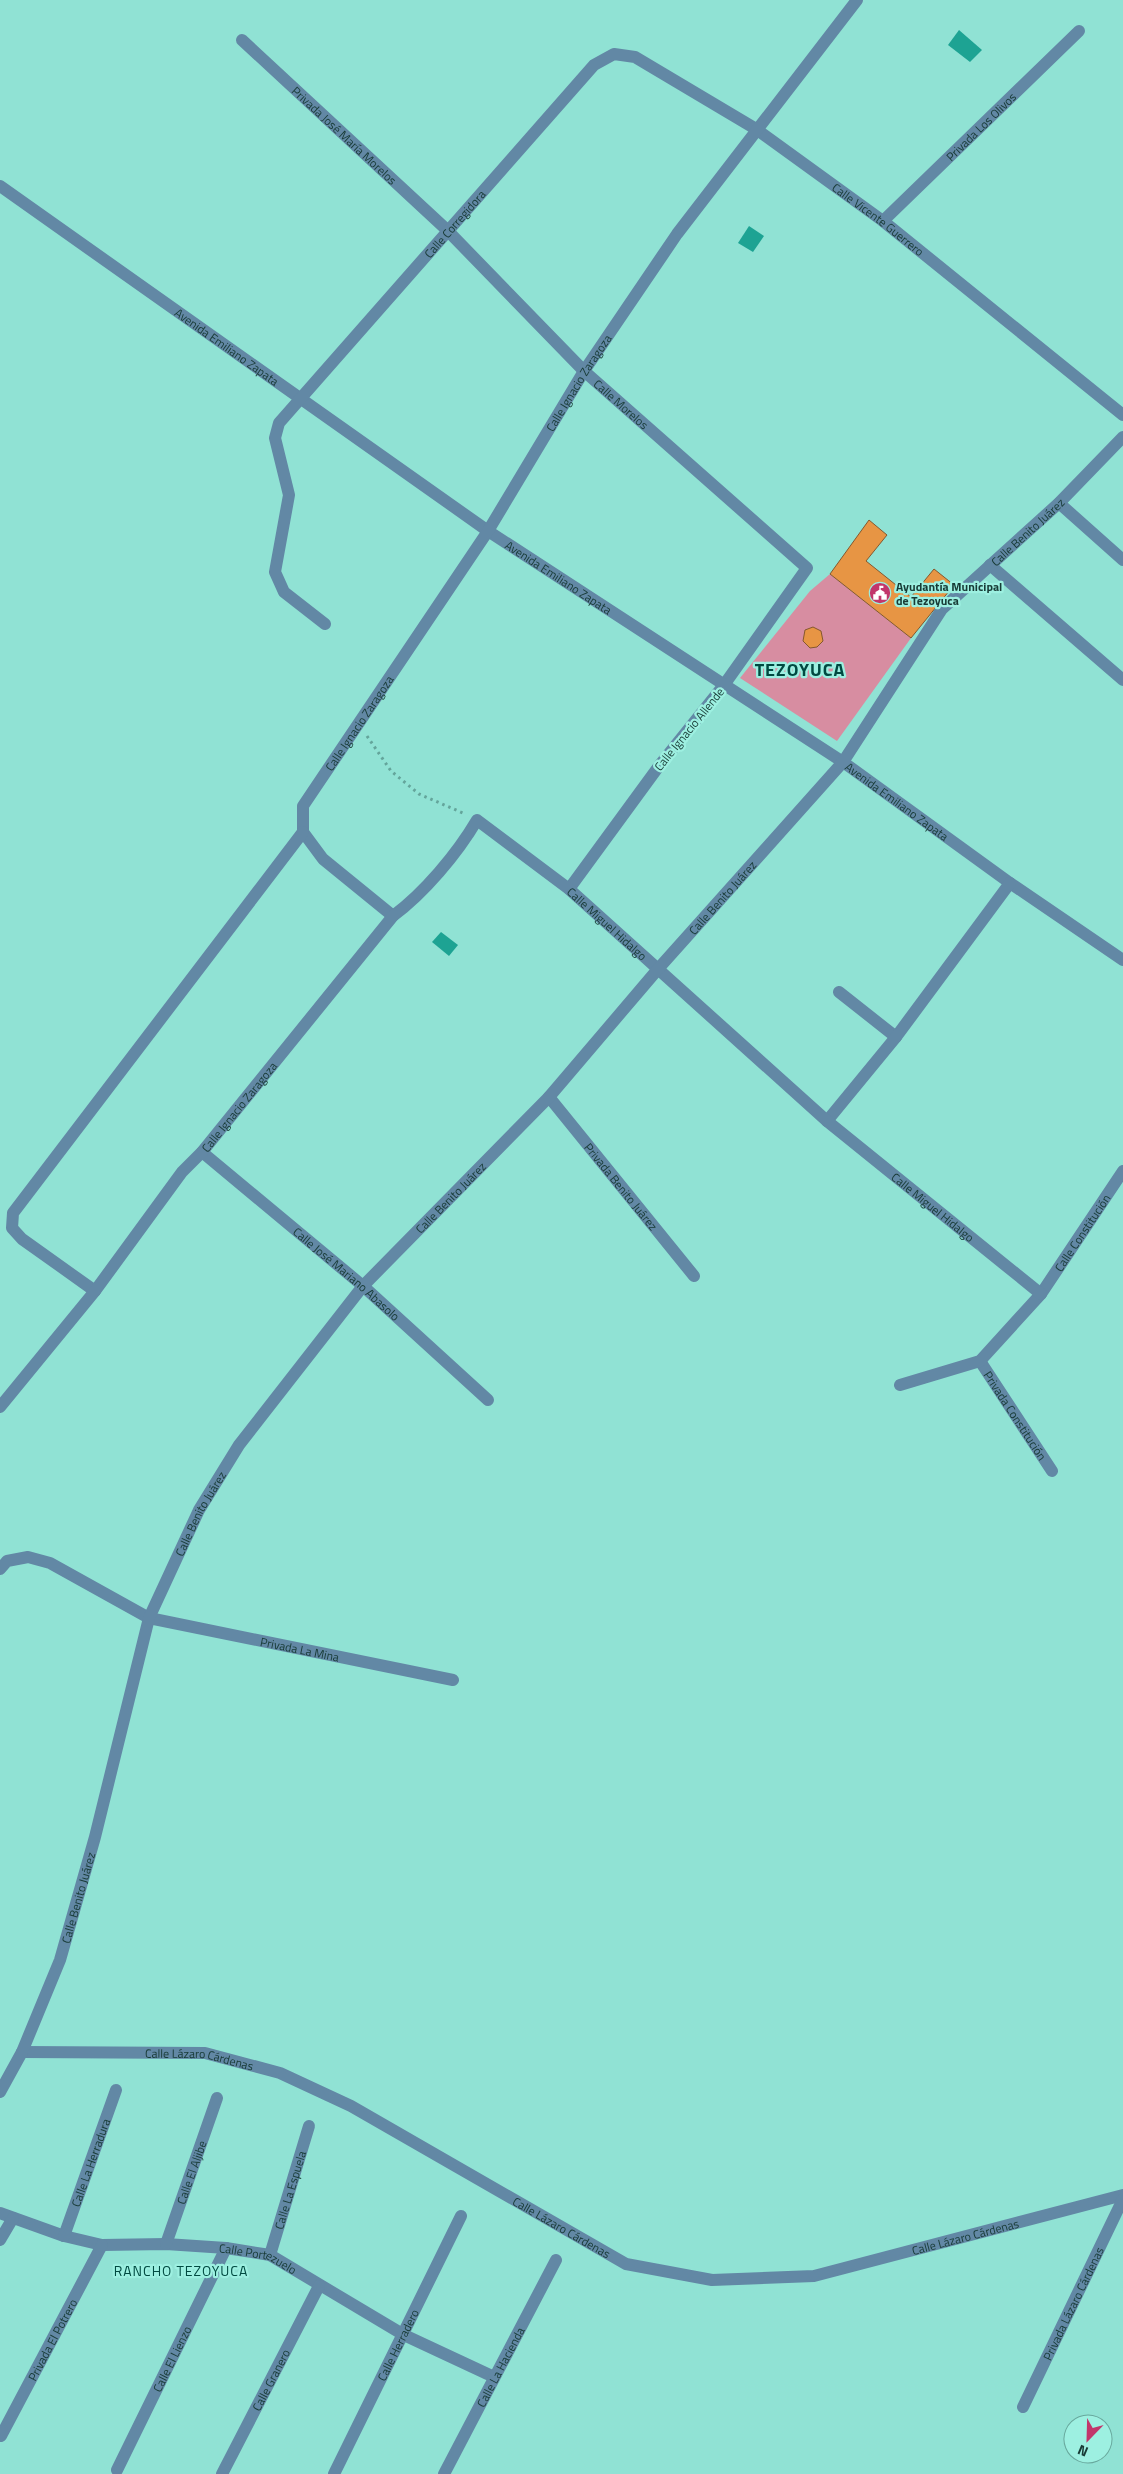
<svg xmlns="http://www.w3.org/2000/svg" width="1123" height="2474" font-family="'Titillium Web',sans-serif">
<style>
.green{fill:#d78da1}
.water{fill:#1da393}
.building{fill:#e79544;stroke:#85582e}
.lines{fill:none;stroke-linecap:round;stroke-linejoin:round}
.path{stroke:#64a59b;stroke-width:3;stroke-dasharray:2.5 4;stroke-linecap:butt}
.minor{stroke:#6288a5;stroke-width:12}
.labels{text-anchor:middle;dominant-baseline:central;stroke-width:4.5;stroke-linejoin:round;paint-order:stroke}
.street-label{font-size:12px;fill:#183b36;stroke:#9df0e1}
.poi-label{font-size:12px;font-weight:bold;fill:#183b36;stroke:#9df0e1;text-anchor:start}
.neighbourhood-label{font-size:14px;letter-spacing:1px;fill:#004a41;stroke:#9df0e1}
.district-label{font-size:18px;font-weight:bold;letter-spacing:1px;fill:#004a41;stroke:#9df0e1}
</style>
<rect width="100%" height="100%" fill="#90e2d4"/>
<path class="green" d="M830,574L911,638L837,741L740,678L810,591Z"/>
<g class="water">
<path d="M959,30L982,50L970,62L948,45Z"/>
<path d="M749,226L764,236L753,252L738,243Z"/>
<path d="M441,932L458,945L449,956L432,942Z"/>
</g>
<g class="building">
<path d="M869,520L887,535L866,561L911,597L934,569L954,585L911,638L830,574Z"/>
<path d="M813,627L821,631L823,641L817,647L810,648L803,641L805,630Z"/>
</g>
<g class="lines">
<path class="path" d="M367,736L391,771L419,794L463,813"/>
<g class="minor">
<path id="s1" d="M242,40L447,230L584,371L807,568L724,685L659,766L569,889"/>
<path id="s2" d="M0,186L488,531L843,762L1010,883L1123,960"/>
<path id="s3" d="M883,221L1079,31"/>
<path d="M1059,503L1123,560"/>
<path d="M990,565L1123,680"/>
<path id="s4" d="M325,624L284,592L275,572L289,495L275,438L279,423L594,65L614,54L635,57L756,129L883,221L1123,415"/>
<path id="s5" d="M393,916L323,859L303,832V806L488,531L584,371L677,234L857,0"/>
<path d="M839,992L896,1037"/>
<path id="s6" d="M549,1097L694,1276"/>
<path d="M827,1121L896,1037L1010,883"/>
<path id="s7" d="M202,1152L363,1286L488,1400"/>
<path d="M95,1291L22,1239L12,1228L13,1213L303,832"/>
<path id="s8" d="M980,1361L1052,1471"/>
<path id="s9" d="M900,1385L980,1361L1041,1294L1123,1171"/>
<path id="s10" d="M0,1407L95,1291L182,1172L202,1152L393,916C424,893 457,854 477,820L569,889L827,1121L1041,1294"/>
<path id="s11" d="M0,1569L7,1561L28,1557L50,1563L149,1618L453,1680"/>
<path id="s12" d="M22,2052L205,2053L280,2073L351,2106L626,2264L712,2280L814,2276L1123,2195"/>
<path id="s13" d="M0,2092L22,2052L60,1960L95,1837L149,1618L199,1510L239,1445L363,1286L549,1097L658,969L843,762L942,609L1059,503L1123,437"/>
<path id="s14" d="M0,2213L64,2236L102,2245L166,2244L226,2248L270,2255L404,2335L494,2377"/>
<path id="s15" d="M64,2236L116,2090"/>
<path d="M0,2240L13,2218"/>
<path id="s16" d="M166,2244L217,2098"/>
<path id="s17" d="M270,2255L309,2126"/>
<path id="s18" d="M1023,2407L1123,2199"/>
<path id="s19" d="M1,2436L102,2245"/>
<path id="s20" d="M117,2470L226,2248"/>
<path id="s21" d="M222,2474L319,2286"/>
<path id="s22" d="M334,2474L461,2216"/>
<path id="s23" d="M444,2474L556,2260"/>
</g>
</g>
<defs>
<g id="civic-disc" transform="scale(1.125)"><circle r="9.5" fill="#c2366b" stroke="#9df0e1"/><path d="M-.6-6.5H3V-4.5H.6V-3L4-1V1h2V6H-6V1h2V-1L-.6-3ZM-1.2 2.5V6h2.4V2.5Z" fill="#fff"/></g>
</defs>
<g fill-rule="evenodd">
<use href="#civic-disc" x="880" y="593"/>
</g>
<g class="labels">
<g class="street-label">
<text stroke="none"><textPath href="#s3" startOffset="136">Privada Los Olivos</textPath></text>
<text stroke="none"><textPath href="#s1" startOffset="140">Privada José María Morelos</textPath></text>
<text stroke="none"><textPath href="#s4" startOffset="1040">Calle Vicente Guerrero</textPath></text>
<text stroke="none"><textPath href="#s4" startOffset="492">Calle Corregidora</textPath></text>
<text stroke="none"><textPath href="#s2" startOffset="278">Avenida Emiliano Zapata</textPath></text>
<text stroke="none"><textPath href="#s5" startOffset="655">Calle Ignacio Zaragoza</textPath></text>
<text stroke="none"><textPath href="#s1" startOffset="526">Calle Morelos</textPath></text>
<text stroke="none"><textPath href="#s13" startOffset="1904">Calle Benito Juárez</textPath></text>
<text stroke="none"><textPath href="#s2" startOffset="682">Avenida Emiliano Zapata</textPath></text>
<text stroke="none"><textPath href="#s5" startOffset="250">Calle Ignacio Zaragoza</textPath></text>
<text transform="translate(689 729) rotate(-51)">Calle Ignacio Allende</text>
<text stroke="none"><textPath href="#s2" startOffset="1088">Avenida Emiliano Zapata</textPath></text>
<text stroke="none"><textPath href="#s13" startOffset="1425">Calle Benito Juárez</textPath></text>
<text stroke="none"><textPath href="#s10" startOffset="924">Calle Miguel Hidalgo</textPath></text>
<text stroke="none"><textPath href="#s10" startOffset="384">Calle Ignacio Zaragoza</textPath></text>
<text stroke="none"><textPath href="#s6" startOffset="115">Privada Benito Juárez</textPath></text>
<text stroke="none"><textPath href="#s13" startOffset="1020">Calle Benito Juárez</textPath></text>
<text stroke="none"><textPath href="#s10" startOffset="1356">Calle Miguel Hidalgo</textPath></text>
<text stroke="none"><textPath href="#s9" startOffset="248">Calle Constitución</textPath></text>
<text stroke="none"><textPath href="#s7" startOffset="189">Calle José Mariano Abasolo</textPath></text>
<text stroke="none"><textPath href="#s8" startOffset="65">Privada Constitución</textPath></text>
<text stroke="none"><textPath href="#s13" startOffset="615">Calle Benito Juárez</textPath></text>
<text stroke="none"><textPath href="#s11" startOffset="322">Privada La Mina</textPath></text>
<text stroke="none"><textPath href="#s13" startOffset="210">Calle Benito Juárez</textPath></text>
<text stroke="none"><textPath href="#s12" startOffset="178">Calle Lázaro Cárdenas</textPath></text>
<text stroke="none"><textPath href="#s15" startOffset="78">Calle La Herradura</textPath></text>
<text stroke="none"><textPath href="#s16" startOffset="76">Calle El Aljibe</textPath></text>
<text stroke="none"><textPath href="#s17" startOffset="68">Calle La Espuela</textPath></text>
<text stroke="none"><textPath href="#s12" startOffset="582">Calle Lázaro Cárdenas</textPath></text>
<text stroke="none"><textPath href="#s12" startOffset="1002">Calle Lázaro Cárdenas</textPath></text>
<text stroke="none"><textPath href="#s14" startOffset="265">Calle Portezuelo</textPath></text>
<text stroke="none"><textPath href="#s18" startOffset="115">Privada Lázaro Cárdenas</textPath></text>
<text stroke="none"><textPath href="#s19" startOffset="109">Privada El Potrero</textPath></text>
<text stroke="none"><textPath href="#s22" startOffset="144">Calle Herradero</textPath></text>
<text stroke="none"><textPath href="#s20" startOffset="124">Calle El Lienzo</textPath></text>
<text stroke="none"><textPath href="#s23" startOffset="121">Calle La Hacienda</textPath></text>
<text stroke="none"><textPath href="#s21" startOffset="106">Calle Granero</textPath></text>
</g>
<g class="poi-label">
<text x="896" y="586">Ayudantía Municipal<tspan x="896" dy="14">de Tezoyuca</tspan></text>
</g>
<g class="neighbourhood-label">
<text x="181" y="2270">RANCHO TEZOYUCA</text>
</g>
<g class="district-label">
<text x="800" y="669">TEZOYUCA</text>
</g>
</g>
<g transform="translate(1088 2439) rotate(203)"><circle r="24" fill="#9df0e1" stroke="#68a89d"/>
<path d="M0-4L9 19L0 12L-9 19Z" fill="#c2366b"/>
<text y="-8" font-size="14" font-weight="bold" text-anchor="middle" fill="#183b36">N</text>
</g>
</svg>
